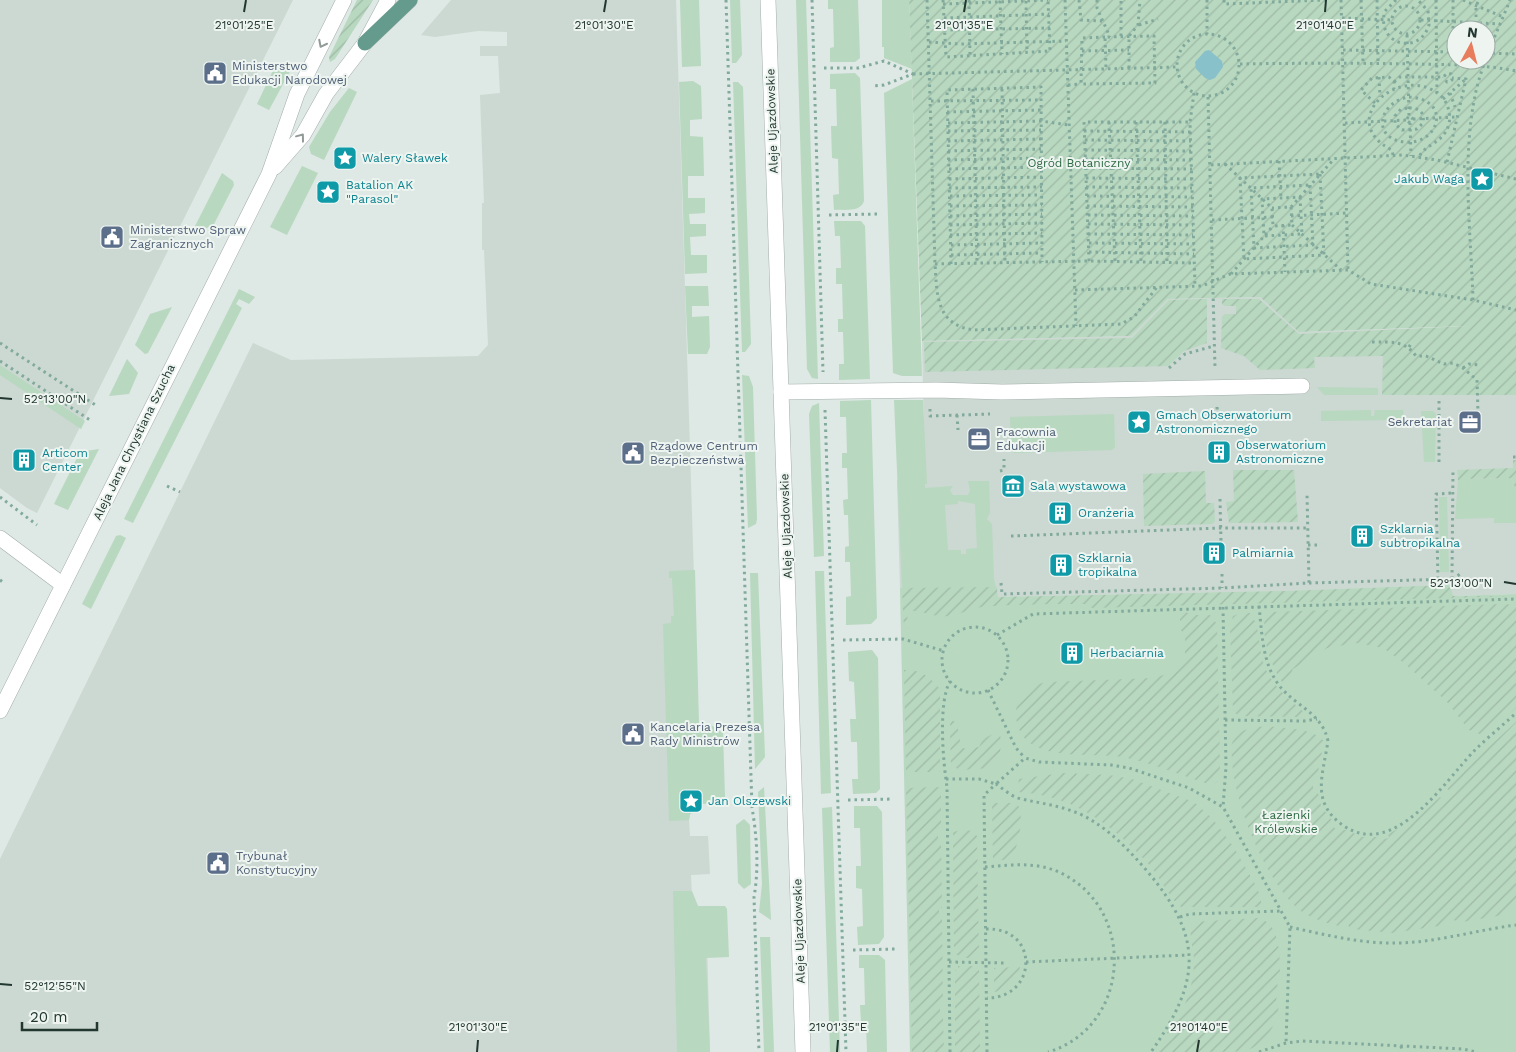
<svg xmlns="http://www.w3.org/2000/svg" width="1516" height="1052" font-family="'Work Sans',sans-serif">
<style>
.built{fill:#ccd8d2}
.green{fill:#b8d8c0;fill-rule:evenodd}
.garden{fill:url(#garden-furrows);fill-rule:evenodd}
.water{fill:#89c1ca}
.lines{fill:none;stroke-linecap:round;stroke-linejoin:round}
.service-casing{stroke:#a2afaa;stroke-width:16}
.minor-casing{stroke:#a2afaa;stroke-width:16}
.tertiary-casing{stroke:#a2afaa;stroke-width:16}
.primary-casing{stroke:#bcc3c1;stroke-width:16}
.path{stroke:#81aa9c;stroke-width:3;stroke-dasharray:2.5 4;stroke-linecap:butt}
.service{stroke:#fff;stroke-width:15}
.minor{stroke:#fff;stroke-width:15}
.tertiary{stroke:#fff;stroke-width:15}
.primary{stroke:#659b8c;stroke-width:15}
.oneway{stroke:#909b98}
.ticks{fill:none;stroke:#213730;stroke-width:2}
.labels{text-anchor:middle;dominant-baseline:central;stroke-width:4;stroke-linejoin:round;paint-order:stroke}
.service-label{font-size:12px;fill:#4e5e75;stroke:#eef5f1;text-anchor:start}
.street-label{font-size:12px;fill:#213730;stroke:#eef5f1}
.culture-label{font-size:12px;fill:#0d838f;stroke:#eef5f1;text-anchor:start}
.park-label{font-size:12px;fill:#2e6a44;stroke:#eef5f1}
.ticks-label{font-size:12px;text-anchor:middle;fill:#213730;stroke:#eef5f1;stroke-width:4;stroke-linejoin:round;paint-order:stroke}
</style>
<defs>
<pattern id="garden-furrows" width="10" height="10" patternUnits="userSpaceOnUse" patternTransform="scale(1.25)"><rect width="10" height="10" fill="#b8d8c0"/><path d="M-1 1l2-2M0 10L10 0M9 11l2-2" fill="none" stroke="#9ebaa5"/></pattern>
</defs>
<rect width="100%" height="100%" fill="#dee8e4"/>
<g class="built">
<path d="M0,0H293L37,513L27,508L0,488Z"/>
<path d="M451,0H676L701,803V808L690,814L689,820L690,836H708L710,874L691,875L692,897L698,906H706L710,1052H0V859L253,343L291,360L478,356L488,345L484,250H482V203H484L480,95L500,93L498,56H480V46H507V32L478,31L435,37L421,35Z"/>
<path d="M1260,297L1300,332L1482,326L1516,328V594L1453,596L1450,585L1288,591L998,597L997,587L900,588L897,480L925,478L922,341L1131,336L1168,299Z"/>
</g>
<g class="green">
<path d="M680,0H699L701,66L682,67Z"/>
<path d="M730,0H740L742,55L736,63H732Z"/>
<path d="M796,0H806L818,379L812,378L807,369Z"/>
<path d="M828,0H858L860,58L855,62H830V48L834,47L833,9H828Z"/>
<path d="M882,0H909L912,69L884,58V47H882Z"/>
<path d="M277,62L294,64L269,110L257,104Z"/>
<path d="M855,73L860,78L864,201C860,213 844,209 834,210L833,195L839,194L838,159L832,158L831,126H837L836,89H830V74Z"/>
<path d="M912,79L922,376H902L893,373L884,93Z"/>
<path d="M693,81L701,86L702,119L690,120V136L703,137L704,176H688V198H705V213L689,214L690,224H706V236L690,237L691,255H707V273L685,274L679,82Z"/>
<path d="M733,82H738L743,87L751,344L745,352H742Z"/>
<path d="M349,88L357,92L324,160L311,154L309,147L330,112Z"/>
<path d="M302,166L318,173L287,235L270,227Z"/>
<path d="M222,173L233,181L234,185L213,226L192,232Z"/>
<path d="M834,221H861L865,226L870,379L839,380V364H844L843,332H838V319H843L842,284H836V268H841L840,236H835Z"/>
<path d="M708,286L709,306H692V317L709,316L710,347L707,354H688L685,286Z"/>
<path d="M239,289L255,297L249,304L239,299L236,304L242,308L133,523L124,519Z"/>
<path d="M172,307L148,353L145,354L135,345L150,314Z"/>
<path d="M127,359L138,373L129,394L109,396Z"/>
<path d="M0,365L85,421L81,429L0,375Z"/>
<path d="M742,375L749,376L753,387L757,519L756,524L748,528Z"/>
<path d="M1317,387L1378,388V395H1324Z"/>
<path d="M871,400L877,618L871,624L846,625V597L851,596L850,562H845V547L849,546L848,515H844L843,500L848,499L847,468H842V453H847L846,417H840V401Z"/>
<path d="M894,400H923L927,484H925V488L953,486L950,490L953,495H968L970,490L968,481H989L990,513L987,519L992,524L994,579L998,597L1288,591L1450,585L1453,596L1516,594V1052H910L900,588H902ZM958,501L975,504L977,548L966,549V554H961V550H948L945,505L958,504Z"/>
<path d="M819,403L824,556L814,557L809,414L812,406Z"/>
<path d="M1371,410V416H1374L1375,410H1403L1404,420L1321,421V411Z"/>
<path d="M1433,411L1436,414L1435,462H1424L1421,411Z"/>
<path d="M1114,414L1115,447L1112,450L1014,453L1011,451L1010,417Z"/>
<path d="M99,449L68,510L54,504L80,452Z"/>
<path d="M1511,478L1516,490V523H1494V518L1455,519L1458,481L1461,479Z"/>
<path d="M1439,497H1447L1449,572H1440Z"/>
<path d="M120,535L126,538L91,609L82,604L116,536Z"/>
<path d="M695,570L699,725H711L723,733L725,797L721,803L701,804V808L690,814L689,820L669,821L663,624L671,623V616H674L672,578H669V571Z"/>
<path d="M815,571H824L831,793L821,794Z"/>
<path d="M750,573H758L765,757L755,769Z"/>
<path d="M872,650L878,658L880,789L876,793L853,794L852,779H858L857,742H851L850,719H856L854,682L849,681L848,652Z"/>
<path d="M764,787L771,920L759,912L762,884L758,792Z"/>
<path d="M854,806H877L882,812L884,937L879,944L858,945L857,927L863,926L862,889L856,888V866H861L860,828H854Z"/>
<path d="M832,807L840,1052H830L822,808Z"/>
<path d="M744,819L750,825L751,884L744,889L738,883L736,825Z"/>
<path d="M673,891H692L698,906H725L727,909L729,957L706,958L710,1052H677Z"/>
<path d="M760,937H770L774,1052H764Z"/>
<path d="M859,955H879L885,960L887,1052H867L866,1022H861L860,1005H865L864,968H859Z"/>
</g>
<g class="garden">
<path d="M357,0H373L335,59L330,62L329,57Z"/>
<path d="M909,0H1516V395H1382L1383,356L1314,357L1315,368L1260,370L1244,356L1221,348L1222,317L1225,314H1236V306H1225L1222,304V299H1259L1299,334L1468,326L1299,332L1260,297L1168,299L1131,336L922,341ZM1456,30H1486V60H1456Z"/>
<path d="M1207,299V343L1184,351L1168,366L925,372L924,342L1132,338L1169,300Z"/>
<path d="M1513,460H1516V490L1511,478L1461,479L1458,481L1457,470L1513,468Z"/>
<path d="M1233,470H1294L1298,522L1229,523L1226,502L1234,501Z"/>
<path d="M1205,471L1206,503H1214L1215,521L1212,524L1144,526L1143,474Z"/>
<path d="M1450,585L1453,596H1516L1092,608L1087,604C1052,604 1017,604 982,607C971,608 960,615 948,616C933,618 921,609 907,611L908,629H904L902,588L997,587L998,597L1288,591Z"/>
<path d="M1503,604L1516,605V708L1485,736L1469,730L1447,702L1404,663L1383,648L1356,643L1327,648L1293,669L1285,686C1272,670 1258,632 1267,612Z"/>
<path d="M1186,612L1191,615H1210L1217,624L1220,766C1219,775 1221,783 1211,785C1183,776 1155,764 1127,758C1093,750 1021,767 1016,717C1015,705 1020,694 1029,686L1048,682L1154,678L1170,673L1185,658V635L1180,629V619Z"/>
<path d="M1240,613H1250C1260,626 1258,639 1261,654C1266,681 1285,696 1305,713L1303,717L1240,716L1233,712L1230,625L1233,616Z"/>
<path d="M904,670C922,669 929,677 940,689V772H906Z"/>
<path d="M952,720L957,723L961,747L966,749L979,747L983,739L999,731C1003,744 1001,758 990,768L961,770L951,766L950,725Z"/>
<path d="M1516,722V905L1503,915L1456,923L1455,920L1445,922V925L1392,933L1353,929L1349,928V926L1340,923L1339,926C1324,922 1309,918 1297,908C1265,879 1234,803 1232,760C1232,754 1230,747 1233,741C1242,725 1261,726 1277,727C1293,729 1313,729 1324,741L1317,777L1313,778V788L1317,789L1321,806L1334,823L1332,826L1340,832L1343,829L1363,837H1378L1379,840L1389,838L1388,834L1415,820L1440,797L1443,799L1450,791L1447,789L1476,754L1479,756Z"/>
<path d="M1062,773L1109,775L1132,779L1194,802L1212,818L1233,846L1255,884L1260,895L1262,907H1181C1169,898 1161,879 1151,867C1116,827 1073,794 1017,792L1019,779Z"/>
<path d="M941,787V830H938V840L941,841L942,908H939V919H942L943,1006H940V1018H943L944,1052H912L906,788Z"/>
<path d="M992,803H1017C1026,819 1017,842 1013,859L993,861Z"/>
<path d="M963,830L973,831L977,836L979,954L975,955V958H958V955H954L953,832Z"/>
<path d="M1257,918C1281,921 1280,958 1280,978H1278L1276,1003L1279,1004C1277,1025 1266,1043 1246,1051C1235,1052 1173,1052 1157,1052L1168,1035L1167,1032L1171,1030C1185,1009 1194,986 1194,960C1194,949 1187,931 1193,922Z"/>
<path d="M958,966H975V970H979L980,1052H955V970H958Z"/>
<path d="M1020,967C1018,981 1008,990 994,992V968Z"/>
</g>
<path class="water" d="M1209,50L1222,61L1223,67L1215,78L1210,80L1205,78L1196,69L1195,62L1205,51Z"/>
<g class="lines">
<g class="service-casing">
<path id="service" d="M781,392L936,390L1002,392L1302,386"/>
</g>
<g class="minor-casing">
<path id="minor" d="M0,538L63,585"/>
</g>
<g class="tertiary-casing">
<g id="tertiary">
<path d="M768,0L803,1052"/>
<path d="M275,167L303,135L326,94L365,43L388,0"/>
<path d="M0,711L269,174L297,94L344,0"/>
</g>
</g>
<g class="primary-casing">
<path id="primary" d="M365,43L410,0"/>
</g>
<g class="path">
<path d="M726,0L752,808C757,836 759,869 754,897L759,1052"/>
<path d="M812,0L823,372"/>
<path d="M927,0L935,264C937,295 936,325 974,330L1121,324L1134,317L1157,287"/>
<path d="M943,0L946,57L1050,51L1048,0"/>
<path d="M969,0L970,55"/>
<path d="M1065,0L1076,326"/>
<path d="M1079,0L1081,20L1102,21"/>
<path d="M1097,0V8L1110,37"/>
<path d="M1207,0V34"/>
<path d="M1224,0V4L1326,0"/>
<path d="M1341,0L1348,270"/>
<path d="M1361,0L1363,63"/>
<path d="M1377,0L1378,63"/>
<path d="M1396,0L1385,11C1375,44 1419,57 1429,25L1428,11L1418,0"/>
<path d="M1436,0L1437,93"/>
<path d="M1453,0V52"/>
<path d="M1463,0L1503,17"/>
<path d="M1000,1L1002,54"/>
<path d="M1026,1L1027,53"/>
<path d="M943,4L1048,0"/>
<circle cx="1406" cy="20" r="14"/>
<path d="M944,18L1049,14"/>
<path d="M1342,18L1392,20"/>
<path d="M1421,20L1500,24"/>
<path d="M1139,25L1158,19"/>
<path d="M944,30L1050,28"/>
<path d="M1476,30V6L1479,0"/>
<circle cx="1208" cy="65" r="31"/>
<path d="M1407,35L1409,116"/>
<path d="M1121,36V0"/>
<path d="M1105,37L1082,38L1081,84L1155,83L1154,36L1105,37L1106,68"/>
<path d="M929,42L960,44L1066,41"/>
<path d="M1343,50L1456,52"/>
<path d="M1082,51L1129,50"/>
<path d="M1486,53L1516,54"/>
<path d="M1240,64C1299,63 1358,63 1417,64C1450,65 1483,64 1516,71"/>
<path d="M824,68H858L884,61L913,74L884,85L872,86"/>
<path d="M1129,68V36L1138,25L1140,0"/>
<path d="M913,74L1177,67"/>
<path d="M1379,77L1380,97"/>
<path d="M1394,82L1400,77H1443L1448,73L1451,74L1452,80L1447,82L1443,77"/>
<path d="M1068,85L1081,84"/>
<path d="M973,89L977,264"/>
<path d="M1002,89L1005,263"/>
<path d="M1194,93L1190,122L1195,287"/>
<path d="M1450,93L1455,107"/>
<path d="M1208,97L1215,368"/>
<path d="M1409,97C1452,99 1440,145 1405,142C1371,139 1378,102 1409,97Z"/>
<path d="M1443,99L1466,79"/>
<path d="M931,101L1041,100"/>
<path d="M1375,103L1361,90L1372,78L1389,77L1394,82V89"/>
<path d="M1409,108C1419,108 1425,112 1423,123L1417,129L1402,130L1395,124V116L1401,109Z"/>
<path d="M947,112L1041,110"/>
<path d="M1413,119L1457,117"/>
<path d="M1109,122L1115,262"/>
<path d="M1136,122L1141,262"/>
<path d="M1165,122L1167,262"/>
<path d="M948,123L1041,121L1069,125"/>
<path d="M1345,123L1406,120"/>
<path d="M1410,123L1406,120L1409,116L1413,119L1410,123L1411,156"/>
<path d="M948,131L1041,130"/>
<path d="M1084,131L1191,132"/>
<path d="M1085,140L1191,141"/>
<path d="M948,141L1042,139"/>
<path d="M1085,150L1191,151"/>
<path d="M948,151L1041,149"/>
<path d="M1393,155L1392,150C1334,121 1400,62 1440,95C1448,102 1451,114 1449,124C1444,143 1425,144 1419,157"/>
<path d="M1085,159L1191,160"/>
<path d="M948,160L1042,158"/>
<path d="M1279,161L1281,198"/>
<path d="M1447,162L1466,79L1452,78"/>
<path d="M1225,164L1272,208L1273,226L1292,225L1291,207L1272,208"/>
<path d="M1211,165L1403,155L1437,160L1516,179"/>
<path d="M1086,168L1192,169"/>
<path d="M949,169L1042,167"/>
<path d="M1320,174L1324,255L1244,259L1240,178Z"/>
<path d="M1086,178L1192,179"/>
<path d="M949,179L1042,177"/>
<path d="M1310,185L1313,245L1254,248L1251,188Z"/>
<path d="M1086,187L1192,188"/>
<path d="M949,188L1042,187"/>
<path d="M950,196L1041,195"/>
<path d="M1087,196L1192,197"/>
<path d="M1300,197L1302,234L1264,236L1262,199Z"/>
<path d="M950,206L1042,205"/>
<path d="M1087,206L1193,207"/>
<path d="M1291,207L1334,159"/>
<path d="M829,215L877,214"/>
<path d="M1088,215L1193,216"/>
<path d="M950,216L1042,214"/>
<path d="M1291,216L1347,213"/>
<path d="M1212,220L1273,217"/>
<path d="M1088,224L1193,225"/>
<path d="M950,225L1042,223"/>
<path d="M1283,225L1285,272"/>
<path d="M1292,225L1341,270"/>
<path d="M1088,234L1193,235"/>
<path d="M950,235L1042,233"/>
<path d="M1089,243L1194,244"/>
<path d="M951,245L1042,243"/>
<path d="M1089,252L1194,254"/>
<path d="M951,255L1042,253"/>
<path d="M1089,261L1084,122H1190"/>
<path d="M935,264L1089,261L1194,263"/>
<path d="M951,264L947,90L1041,87L1042,262"/>
<path d="M1231,274L1273,226"/>
<path d="M1075,290L1202,286L1230,274L1348,270L1371,284L1473,300L1516,310"/>
<path d="M1473,300C1471,234 1462,166 1474,101C1480,66 1497,33 1510,0"/>
<path d="M1372,342C1391,342 1404,340 1416,356H1426L1444,364L1453,363L1463,368L1477,380L1478,413"/>
<path d="M0,343L97,406"/>
<path d="M1409,347L1412,342"/>
<path d="M0,361L90,420"/>
<path d="M1169,368L1185,354L1214,346"/>
<path d="M1463,368L1469,364L1479,365"/>
<path d="M1439,401V462"/>
<path d="M1217,407L1218,420"/>
<path d="M930,409V416L990,414"/>
<path d="M825,410L846,1052"/>
<path d="M957,415L958,430"/>
<path d="M1513,457H1516"/>
<path d="M1000,471L1004,470V459"/>
<path d="M167,486L180,492"/>
<path d="M0,497L37,525"/>
<path d="M1220,499L1221,542"/>
<path d="M1011,536L1221,528H1308"/>
<path d="M1308,545H1317"/>
<path d="M1222,574V588"/>
<path d="M1438,579L1436,494L1453,493"/>
<path d="M1452,579L1453,470"/>
<path d="M0,580L4,583"/>
<path d="M1001,583L1002,594L1222,588L1309,583L1307,494"/>
<path d="M1309,583L1452,579L1462,573"/>
<path d="M1259,606C1262,633 1262,661 1278,684C1294,706 1322,712 1328,741C1323,775 1310,803 1344,826C1395,860 1445,781 1474,751C1487,738 1502,726 1516,713"/>
<path d="M1223,607L1226,767L1223,807"/>
<circle cx="975" cy="660" r="33"/>
<path d="M997,635L1033,614L1516,599"/>
<path d="M843,640L903,639L944,651"/>
<path d="M988,690L1016,748L1025,758"/>
<path d="M1225,720L1304,721L1317,719"/>
<path d="M946,779H979L996,784L1025,758L1039,762L1111,765L1129,768L1189,788L1223,807L1290,927L1286,1043"/>
<path d="M848,800L893,799"/>
<path d="M985,867C1012,865 1038,861 1063,874C1138,913 1129,1028 1048,1052"/>
<path d="M1180,917L1190,914L1281,911"/>
<path d="M1290,927C1326,935 1362,944 1399,943C1438,942 1477,930 1516,925"/>
<path d="M986,929C1040,927 1038,998 987,998"/>
<path d="M853,950L896,949"/>
<path d="M949,962L1004,963"/>
<path d="M1026,962L1188,955"/>
<path d="M1401,1046L1402,1052"/>
<path d="M950,1052L947,787C943,761 938,703 950,681"/>
<path d="M987,1052L984,795L996,784C1002,788 1011,796 1018,798C1041,804 1062,805 1084,816C1109,829 1129,850 1147,871C1204,938 1201,981 1151,1052"/>
<path d="M1259,1052L1286,1043L1302,1041L1463,1049L1476,1052"/>
</g>
<use href="#service" class="service"/>
<use href="#minor" class="minor"/>
<use href="#tertiary" class="tertiary"/>
<use href="#primary" class="primary"/>
</g>
<defs><path id="oneway-chevron" d="M-2-3.5L2.5 0L-2 3.5" fill="none" stroke-width="1.6" stroke-linecap="round" stroke-linejoin="round" transform="scale(1.25)"/></defs>
<g class="oneway">
<use href="#oneway-chevron" transform="translate(322 44) rotate(117)"/>
<use href="#oneway-chevron" transform="translate(301 137) rotate(-53)"/>
</g>
<path class="ticks" d="M244,12L246,0M604,12L606,0M964,12L966,0M1325,12L1326,0M0,398L12,399M1504,582L1516,584M0,984L12,985M477,1052L478,1040M837,1052L838,1040M1197,1052L1199,1040"/>
<defs>
<g id="civic-square" transform="scale(1.25)"><rect x="-9" y="-9" width="18" height="18" rx="4" fill="#5c6f8a" stroke="#eef5f1"/><path d="M-.6-6.5H3V-4.5H.6V-3L4-1V1h2V6H-6V1h2V-1L-.6-3ZM-1.2 2.5V6h2.4V2.5Z" fill="#fff"/></g>
<g id="sight-square" transform="scale(1.25)"><rect x="-9" y="-9" width="18" height="18" rx="4" fill="#0f9aa8" stroke="#eef5f1"/><path d="M0-6L1.8-2.2L6-1.7L2.9 1.2L3.7 5.4L0 3.3L-3.7 5.4L-2.9 1.2L-6-1.7L-1.8-2.2Z" fill="#fff"/></g>
<g id="office-square" transform="scale(1.25)"><rect x="-9" y="-9" width="18" height="18" rx="4" fill="#5c6f8a" stroke="#eef5f1"/><path d="M-6-3h4V-5.5h4V-3h4V5H-6ZM-1-4.5V-3h2v-1.5ZM-6 0V1H6V0Z" fill="#fff"/></g>
<g id="building-square" transform="scale(1.25)"><rect x="-9" y="-9" width="18" height="18" rx="4" fill="#0f9aa8" stroke="#eef5f1"/><path d="M-4-6H4V6H1V3H-1V6H-4ZM-2.5-4.3h1.7v1.8h-1.7ZM.8-4.3h1.7v1.8H.8ZM-2.5-1h1.7V.8h-1.7ZM.8-1h1.7V.8H.8Z" fill="#fff"/></g>
<g id="museum-square" transform="scale(1.25)"><rect x="-9" y="-9" width="18" height="18" rx="4" fill="#0f9aa8" stroke="#eef5f1"/><path d="M0-6L6-3V-2H-6V-3ZM-5-1h2V3h-2ZM-1-1h2V3h-2ZM3-1h2V3H3ZM-6 4H6V6H-6Z" fill="#fff"/></g>
</defs>
<g fill-rule="evenodd">
<use href="#civic-square" x="215" y="73"/>
<use href="#sight-square" x="345" y="158"/>
<use href="#sight-square" x="1482" y="179"/>
<use href="#sight-square" x="328" y="192"/>
<use href="#civic-square" x="112" y="237"/>
<use href="#sight-square" x="1139" y="422"/>
<use href="#office-square" x="1470" y="422"/>
<use href="#office-square" x="979" y="439"/>
<use href="#building-square" x="1219" y="452"/>
<use href="#civic-square" x="633" y="453"/>
<use href="#building-square" x="24" y="460"/>
<use href="#museum-square" x="1013" y="486"/>
<use href="#building-square" x="1060" y="513"/>
<use href="#building-square" x="1362" y="536"/>
<use href="#building-square" x="1214" y="553"/>
<use href="#building-square" x="1061" y="565"/>
<use href="#building-square" x="1072" y="653"/>
<use href="#civic-square" x="633" y="734"/>
<use href="#sight-square" x="691" y="801"/>
<use href="#civic-square" x="218" y="863"/>
</g>
<g class="labels">
<g class="service-label">
<text x="232" y="66">Ministerstwo<tspan x="232" dy="14">Edukacji Narodowej</tspan></text>
<text x="130" y="230">Ministerstwo Spraw<tspan x="130" dy="14">Zagranicznych</tspan></text>
<text x="1452" y="422" text-anchor="end">Sekretariat</text>
<text x="996" y="432">Pracownia<tspan x="996" dy="14">Edukacji</tspan></text>
<text x="650" y="446">Rządowe Centrum<tspan x="650" dy="14">Bezpieczeństwa</tspan></text>
<text x="650" y="727">Kancelaria Prezesa<tspan x="650" dy="14">Rady Ministrów</tspan></text>
<text x="236" y="856">Trybunał<tspan x="236" dy="14">Konstytucyjny</tspan></text>
</g>
<g class="street-label">
<text transform="translate(772 121) rotate(-92)">Aleje Ujazdowskie</text>
<text transform="translate(134 442) rotate(-64)">Aleja Jana Chrystiana Szucha</text>
<text transform="translate(786 526) rotate(-92)">Aleje Ujazdowskie</text>
<text transform="translate(799 931) rotate(-92)">Aleje Ujazdowskie</text>
</g>
<g class="culture-label">
<text x="362" y="158">Walery Sławek</text>
<text x="1464" y="179" text-anchor="end">Jakub Waga</text>
<text x="346" y="185">Batalion AK<tspan x="346" dy="14">"Parasol"</tspan></text>
<text x="1156" y="415">Gmach Obserwatorium<tspan x="1156" dy="14">Astronomicznego</tspan></text>
<text x="1236" y="445">Obserwatorium<tspan x="1236" dy="14">Astronomiczne</tspan></text>
<text x="42" y="453">Articom<tspan x="42" dy="14">Center</tspan></text>
<text x="1030" y="486">Sala wystawowa</text>
<text x="1078" y="513">Oranżeria</text>
<text x="1380" y="529">Szklarnia<tspan x="1380" dy="14">subtropikalna</tspan></text>
<text x="1232" y="553">Palmiarnia</text>
<text x="1078" y="558">Szklarnia<tspan x="1078" dy="14">tropikalna</tspan></text>
<text x="1090" y="653">Herbaciarnia</text>
<text x="708" y="801">Jan Olszewski</text>
</g>
<g class="park-label">
<text x="1079" y="163">Ogród Botaniczny</text>
<text x="1286" y="815">Łazienki<tspan x="1286" dy="14">Królewskie</tspan></text>
</g>
</g>
<g class="ticks-label">
<text x="244" y="29">21°01'25"E</text>
<text x="604" y="29">21°01'30"E</text>
<text x="964" y="29">21°01'35"E</text>
<text x="1325" y="29">21°01'40"E</text>
<text x="55" y="403">52°13'00"N</text>
<text x="1461" y="587">52°13'00"N</text>
<text x="55" y="990">52°12'55"N</text>
<text x="478" y="1031">21°01'30"E</text>
<text x="838" y="1031">21°01'35"E</text>
<text x="1199" y="1031">21°01'40"E</text>
</g>
<g transform="translate(1471 45) rotate(7)"><circle r="24" fill="#eef5f1" stroke="#9ca9a4"/>
<path d="M0-4L9 19L0 12L-9 19Z" fill="#e77d5d"/>
<text y="-8" font-size="14" font-weight="bold" text-anchor="middle" fill="#213730">N</text>
</g>
<path d="M22 1022v8h75v-8" fill="none" stroke="#213730" stroke-width="2.5"/>
<text x="30" y="1022" font-size="15" fill="#213730" stroke="#eef5f1" stroke-width="4" paint-order="stroke">20 m</text>
</svg>
